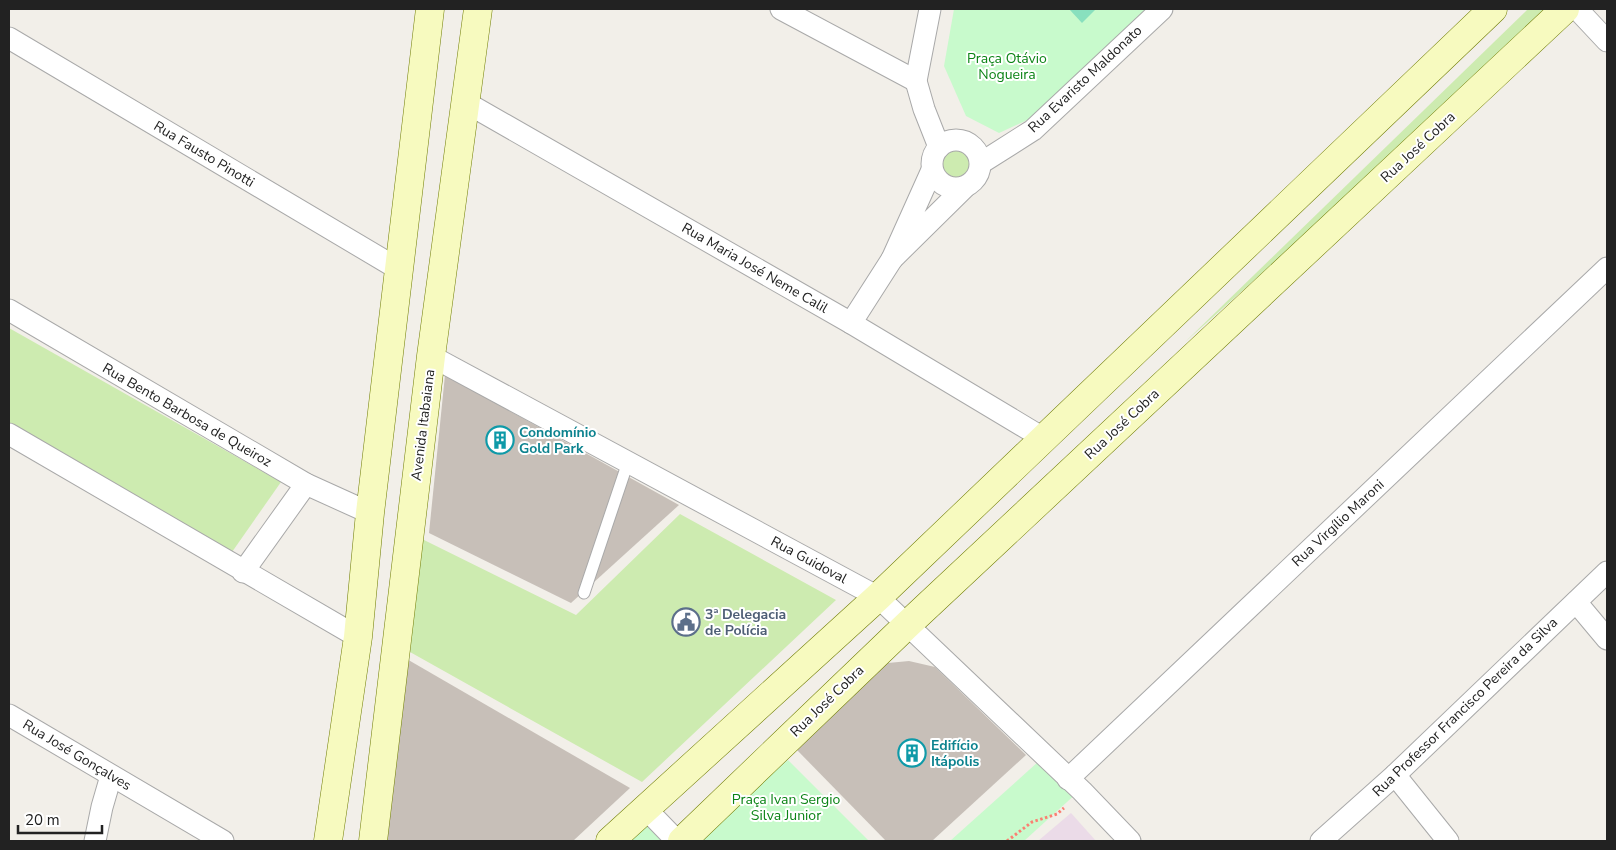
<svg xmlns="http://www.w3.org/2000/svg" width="1616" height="850" font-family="'Nunito Sans',sans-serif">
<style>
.industrial{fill:#ebdbe8}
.grass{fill:#cdebb0}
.park{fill:#c8facc}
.pitch{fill:#88e0be}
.building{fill:#c7bfb8}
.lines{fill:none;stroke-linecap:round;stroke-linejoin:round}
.lane-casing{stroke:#a9a9a9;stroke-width:13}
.street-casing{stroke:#a9a9a9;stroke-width:23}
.secondary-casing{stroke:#707d05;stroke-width:29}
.path{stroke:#fa8072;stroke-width:3;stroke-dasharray:2.5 2.5;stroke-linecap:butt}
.lane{stroke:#fff;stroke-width:11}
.street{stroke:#fff;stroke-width:21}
.secondary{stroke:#f7fabf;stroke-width:28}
.labels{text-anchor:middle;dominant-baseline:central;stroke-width:4;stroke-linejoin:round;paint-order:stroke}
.park-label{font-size:14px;fill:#0c8416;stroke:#fff}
.street-label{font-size:14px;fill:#222;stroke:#fff}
.culture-label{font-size:14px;font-weight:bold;fill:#0d838f;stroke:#fff;text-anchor:start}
.service-label{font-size:14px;font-weight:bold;fill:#4e5e75;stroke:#fff;text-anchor:start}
</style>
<rect width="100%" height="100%" fill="#f2efe9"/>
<path class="industrial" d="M1071,813L1096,841H1038Z"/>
<g class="grass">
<path d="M1528,9H1558L1185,342Z"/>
<circle cx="957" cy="164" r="19"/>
<path d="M9,328L281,482L232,552L9,423Z"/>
<path d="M680,514L836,600L642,782L410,652L422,539L576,615Z"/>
</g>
<g class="park">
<path d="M954,9H1151L1049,110L999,133L966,116L944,66Z"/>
<path d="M788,760L869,841H703L698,836Z"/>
<path d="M1039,761L1078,792L1024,841H950Z"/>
<path d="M644,816L668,841H617Z"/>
</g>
<path class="pitch" d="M1069,9H1096L1082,23Z"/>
<g class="building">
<path d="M445,375L679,505L571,603L429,533Z"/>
<path d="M405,658L630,788L573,841H385Z"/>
<path d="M909,661L935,667L1026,755L932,841H886L797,750L871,676L888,663Z"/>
</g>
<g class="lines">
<g class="lane-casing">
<path id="lane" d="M584,593L628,462"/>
</g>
<g class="street-casing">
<g id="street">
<path d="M781,9L916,81"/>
<path d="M930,9L916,81L924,109L939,147"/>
<path d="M1577,9L1607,41"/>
<path d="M9,38L400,270"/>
<path d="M465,102L851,323L1043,438"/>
<circle cx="956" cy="164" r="24"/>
<path d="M981,163L1033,130L1162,9"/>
<path d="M932,170L892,259L965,187"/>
<path d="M9,310L306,484L370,513"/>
<path d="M851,323L892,259"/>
<path d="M431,356L878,597L1082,791L1130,841"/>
<path d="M9,434L358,637"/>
<path d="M243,572L306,484"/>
<path d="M1576,602L1607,639"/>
<path d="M9,715L223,841"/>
<path d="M1395,775L1448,841"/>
<path d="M1068,779L1607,268"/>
<path d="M645,808L677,841"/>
<path d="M95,841L102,807L111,776"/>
<path d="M1321,841L1395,775L1607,572"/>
</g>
</g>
<g class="secondary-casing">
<g id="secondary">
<path d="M328,841L358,637L370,513L430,9"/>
<path d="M373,841L431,356L478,9"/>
<path d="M610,841L878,597L1493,9"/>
<path d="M682,841L907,625L1565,9"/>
</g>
</g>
<path class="path" d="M1007,841L1032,822L1057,814L1064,808"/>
<use href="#lane" class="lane"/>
<use href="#street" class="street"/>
<use href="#secondary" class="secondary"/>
</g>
<defs>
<g id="building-ring" transform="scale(1.4375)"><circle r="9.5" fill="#fff" stroke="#0f9aa8" stroke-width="1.5"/><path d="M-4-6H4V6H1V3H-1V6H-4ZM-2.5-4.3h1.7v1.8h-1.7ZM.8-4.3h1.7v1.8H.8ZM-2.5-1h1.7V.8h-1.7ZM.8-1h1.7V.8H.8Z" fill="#0f9aa8"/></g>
<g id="civic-ring" transform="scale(1.4375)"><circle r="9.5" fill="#fff" stroke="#5c6f8a" stroke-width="1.5"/><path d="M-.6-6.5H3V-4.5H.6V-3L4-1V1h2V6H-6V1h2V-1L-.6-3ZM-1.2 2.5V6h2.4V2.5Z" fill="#5c6f8a"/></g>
</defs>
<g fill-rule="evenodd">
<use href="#building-ring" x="500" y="440"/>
<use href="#civic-ring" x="686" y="622"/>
<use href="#building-ring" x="912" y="753"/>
</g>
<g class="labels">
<g class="park-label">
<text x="1007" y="58">Praça Otávio<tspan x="1007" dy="16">Nogueira</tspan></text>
<text x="786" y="799">Praça Ivan Sergio<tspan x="786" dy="16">Silva Junior</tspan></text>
</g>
<g class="street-label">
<text transform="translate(1085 79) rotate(-43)">Rua Evaristo Maldonato</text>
<text transform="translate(1418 147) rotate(-43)">Rua José Cobra</text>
<text transform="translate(204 154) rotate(31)">Rua Fausto Pinotti</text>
<text transform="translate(755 268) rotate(30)">Rua Maria José Neme Calil</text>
<text transform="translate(187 415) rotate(30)">Rua Bento Barbosa de Queiroz</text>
<text transform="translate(1122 424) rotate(-43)">Rua José Cobra</text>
<text transform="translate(423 425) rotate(-83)">Avenida Itabaiana</text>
<text transform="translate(1338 523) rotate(-43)">Rua Virgílio Maroni</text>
<text transform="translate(809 560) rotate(28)">Rua Guidoval</text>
<text transform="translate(827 701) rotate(-44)">Rua José Cobra</text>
<text transform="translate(1465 707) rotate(-44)">Rua Professor Francisco Pereira da Silva</text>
<text transform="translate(77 755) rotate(31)">Rua José Gonçalves</text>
</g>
<g class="culture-label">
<text x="519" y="432">Condomínio<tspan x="519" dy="16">Gold Park</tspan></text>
<text x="931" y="745">Edifício<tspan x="931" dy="16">Itápolis</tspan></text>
</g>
<g class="service-label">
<text x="705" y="614">3ª Delegacia<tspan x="705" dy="16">de Polícia</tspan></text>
</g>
</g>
<rect width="1616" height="850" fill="none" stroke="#222222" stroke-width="20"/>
<path d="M18 825v8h84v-8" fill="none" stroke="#222222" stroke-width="2.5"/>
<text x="25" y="825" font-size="15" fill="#222222" stroke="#ffffff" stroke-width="4" paint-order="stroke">20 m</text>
</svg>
